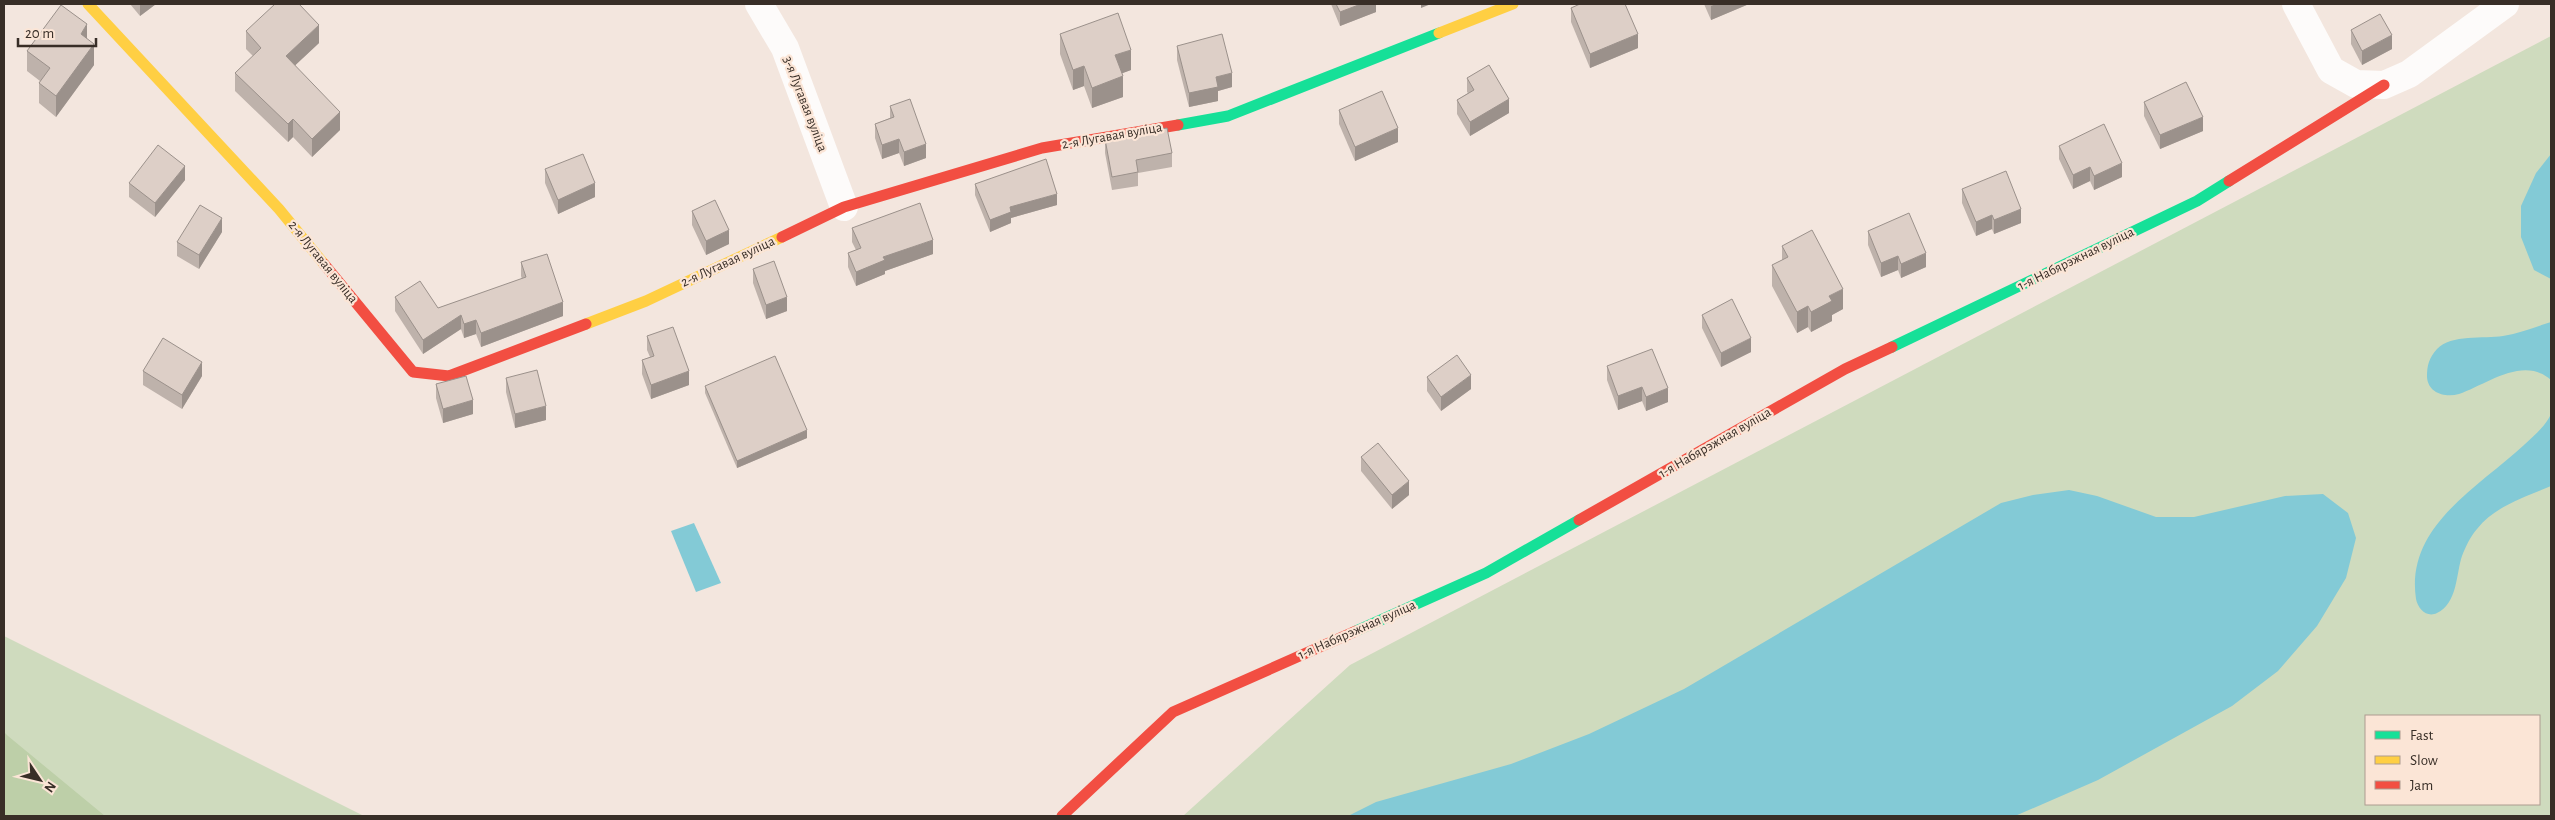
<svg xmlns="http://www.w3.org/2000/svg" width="2555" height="820" font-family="'Alegreya Sans',sans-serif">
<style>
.green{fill:#cfdbbe;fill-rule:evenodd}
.forest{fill:#bdcfa8}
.water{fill:#83cad6}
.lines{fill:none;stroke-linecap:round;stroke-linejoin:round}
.street{stroke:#fdfbfa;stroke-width:28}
.fast{stroke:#16e098;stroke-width:11}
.slow{stroke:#ffcf43;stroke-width:11}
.jam{stroke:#f24e42;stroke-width:11}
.wall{fill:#beb2ab}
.shaded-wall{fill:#9b918b}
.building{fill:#ddcfc7;stroke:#9b918b}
.labels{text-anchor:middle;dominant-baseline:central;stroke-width:4.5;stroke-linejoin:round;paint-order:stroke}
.street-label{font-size:14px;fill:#382e27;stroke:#fbe5d6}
</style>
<rect width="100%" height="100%" fill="#f3e6de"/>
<g class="green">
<path d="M2551,36V816H1183L1350,665ZM2366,716H2539V804H2366Z"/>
<path d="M4,636L364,816H4Z"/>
</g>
<path class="forest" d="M4,732L8,736L105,816H4Z"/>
<g class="water">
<path d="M2551,154V279L2534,270L2521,237V206L2536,173Z"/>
<path d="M2551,322V380C2523,355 2486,385 2459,394C2445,398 2428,393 2427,377C2427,365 2429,358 2437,349C2451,334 2484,339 2503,336C2520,333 2535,327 2551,322Z"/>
<path d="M2551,414V486C2525,497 2495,506 2477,529C2470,537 2466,546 2462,556C2456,573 2458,603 2437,613C2427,618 2418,609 2416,599C2405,526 2479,487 2524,445C2533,436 2546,426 2551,414Z"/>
<path d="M2069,490L2097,496L2156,517H2194L2285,496L2323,494L2348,513L2356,538L2346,578L2317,626L2278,671L2232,706L2098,780L2015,816H1348L1376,802L1511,764L1589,734L1684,689L2001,503L2033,495Z"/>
<path d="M694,523L721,583L696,592L671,531Z"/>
</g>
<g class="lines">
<g class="street">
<path d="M759,4L785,48L844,207"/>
<path d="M2296,4L2331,70L2356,84L2384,85L2409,74L2505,4"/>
</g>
<g class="fast">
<path d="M1178,125L1228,116L1439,33"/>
<path d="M1892,347L2197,201L2229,181"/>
<path d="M1356,631L1486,573L1579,520"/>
</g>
<g class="slow">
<path d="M88,4L279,209L324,264"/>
<path d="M1439,33L1513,4"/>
<path d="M586,324L646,301L782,237"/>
</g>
<g class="jam">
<path d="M2229,181L2384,85"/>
<path d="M782,237L844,207L1042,148L1178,125"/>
<path d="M324,264L413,372L449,376L586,324"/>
<path d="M1579,520L1845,369L1892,347"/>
<path d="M1062,816L1173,712L1356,631"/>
</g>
</g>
<g class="wall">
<path d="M130,4H156L140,16Z"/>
<path d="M1331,4H1376V12L1340,26Z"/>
<path d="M1704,4H1749L1711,20Z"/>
<path d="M1571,8L1638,48L1590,68L1571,22Z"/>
<path d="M2351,30L2392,49L2362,65L2351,44Z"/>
<path d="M246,31L319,43L295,65L340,130L312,157L293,137L288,142L235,91V73L253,56L246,49Z"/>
<path d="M1060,34L1131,70L1122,73L1123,97L1092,108L1084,86L1073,90L1060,54Z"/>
<path d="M87,38L94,65L56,117L39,103V83L40,81L27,71V51Z"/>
<path d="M1177,46L1232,87L1218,91V101L1189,107L1177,60Z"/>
<path d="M1467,78L1509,113L1470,136L1457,114V100L1468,93L1467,92Z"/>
<path d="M2144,102L2203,131L2160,149L2144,116Z"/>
<path d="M890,106L926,158L904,166L899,153L882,159L875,138V124L890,118Z"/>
<path d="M1339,110L1398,142L1355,161L1339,124Z"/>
<path d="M1105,139L1172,153V167L1138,173V186L1112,190L1105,153Z"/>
<path d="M2059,146L2122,177L2094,190L2090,181L2073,189L2059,159Z"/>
<path d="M545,169L595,197L558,214L545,183Z"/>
<path d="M185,180L155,217L129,197V183Z"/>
<path d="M975,184L1057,205L1011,218V223L990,232L975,195Z"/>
<path d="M1962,189L2021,223L1994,234L1992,229L1976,236L1962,203Z"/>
<path d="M692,211L729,244L706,255L692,225Z"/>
<path d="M852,228L933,254L885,271V274L856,286L848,267V253L856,250L852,242Z"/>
<path d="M1868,231L1926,267L1901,278L1898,270L1881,277L1868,245Z"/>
<path d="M222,232L199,269L177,256V242Z"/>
<path d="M1782,246L1843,309L1832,315V321L1811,332L1808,327L1797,333L1772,286V265L1782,260Z"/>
<path d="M521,262L563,316L481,347L476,334L464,338L461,329L423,354L395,311V297L438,308L522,279L521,276Z"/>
<path d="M753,269L787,311L766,319L753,283Z"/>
<path d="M1702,315L1751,352L1721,367L1702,328Z"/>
<path d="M647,336L689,385L651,399L642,374V360L650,357L647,350Z"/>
<path d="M1607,366L1668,402L1646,411L1642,401L1618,410L1607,380Z"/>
<path d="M143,371L202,376L182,409L143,385Z"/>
<path d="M1427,377L1471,389L1441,411L1427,391Z"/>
<path d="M506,378L546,420L515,428L506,392Z"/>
<path d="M436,384L473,414L443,423L436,398Z"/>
<path d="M705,386L807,438L737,468L705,393Z"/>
<path d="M1361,457L1409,495L1392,509L1361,471Z"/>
</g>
<g class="shaded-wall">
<path d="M140,4H156L140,16Z"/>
<path d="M1361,4H1376V12L1340,26V12Z"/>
<path d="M1421,4H1431L1421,8Z"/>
<path d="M1716,4H1749L1711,20V6Z"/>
<path d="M87,24V44L81,34Z"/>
<path d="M319,25V43L286,74V56Z"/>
<path d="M1638,34V48L1590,68V54Z"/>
<path d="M2392,35V49L2362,65V51Z"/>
<path d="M94,44V65L56,117V96Z"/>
<path d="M1131,50V70L1115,76V55Z"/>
<path d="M1084,66V86L1073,90V70Z"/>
<path d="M1232,73V87L1218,91V101L1189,107V93L1216,77Z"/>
<path d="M1123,76V97L1092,108V88Z"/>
<path d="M1509,99V113L1470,136V122Z"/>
<path d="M340,112V130L312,157V139Z"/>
<path d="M2203,117V131L2160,149V135Z"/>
<path d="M293,119V137L288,142V124Z"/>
<path d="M1398,128V142L1355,161V147Z"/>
<path d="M899,139V153L882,159V145Z"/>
<path d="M926,144V158L904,166V152Z"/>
<path d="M2122,163V177L2094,190V176Z"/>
<path d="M185,166V180L155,217V203Z"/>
<path d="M2090,167V181L2073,189V175Z"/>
<path d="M595,183V197L558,214V200Z"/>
<path d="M1057,194V205L1011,218V223L990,232V220L1010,207Z"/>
<path d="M2021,209V223L1994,234V220Z"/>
<path d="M1992,215V229L1976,236V222Z"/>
<path d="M222,218V232L199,269V255Z"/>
<path d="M729,230V244L706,255V241Z"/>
<path d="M933,240V254L885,271V274L856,286V272L883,257Z"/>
<path d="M1926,253V267L1901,278V264Z"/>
<path d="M1898,256V270L1881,277V263Z"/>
<path d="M1843,289V309L1832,315V321L1811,332V312L1829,296Z"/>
<path d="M787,297V311L766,319V305Z"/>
<path d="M563,302V316L481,347V333Z"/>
<path d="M1808,306V327L1797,333V312Z"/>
<path d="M461,315V329L423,354V340Z"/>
<path d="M476,320V334L464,338V324Z"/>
<path d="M1751,338V352L1721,367V353Z"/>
<path d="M202,362V376L182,409V395Z"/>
<path d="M689,371V385L651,399V385Z"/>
<path d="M1471,375V389L1441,411V397Z"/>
<path d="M1642,387V401L1618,410V396Z"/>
<path d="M1668,388V402L1646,411V397Z"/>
<path d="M473,400V414L443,423V409Z"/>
<path d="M546,406V420L515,428V414Z"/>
<path d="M807,430V438L737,468V461Z"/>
<path d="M1409,481V495L1392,509V495Z"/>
</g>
<g class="building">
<path d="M275,4H299L319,25L286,56L340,112L312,139L293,119L288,124L235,73L261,48L246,31Z"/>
<path d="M1336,4H1361L1340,12Z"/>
<path d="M1580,4H1625L1638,34L1590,54L1571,8Z"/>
<path d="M61,5L87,24L81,34L94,44L56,96L39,83L50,68L27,51Z"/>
<path d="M1118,13L1131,50L1115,55L1123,76L1092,88L1084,66L1073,70L1060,34Z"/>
<path d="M2380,14L2392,35L2362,51L2351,30Z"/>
<path d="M1222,34L1232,73L1216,77L1218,87L1189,93L1177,46Z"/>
<path d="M1489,65L1509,99L1470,122L1457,100L1474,90L1467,78Z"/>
<path d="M2186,82L2203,117L2160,135L2144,102Z"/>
<path d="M1382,91L1398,128L1355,147L1339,110Z"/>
<path d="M910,99L926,144L904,152L899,139L882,145L875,124L894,117L890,106Z"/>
<path d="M2104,124L2122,163L2094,176L2090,167L2073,175L2059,146Z"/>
<path d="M1167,128L1172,153L1136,160L1138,172L1112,177L1105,139Z"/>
<path d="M158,145L185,166L155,203L129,183Z"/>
<path d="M583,154L595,183L558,200L545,169Z"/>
<path d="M1046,159L1057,194L1010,207L1011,212L990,220L975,184Z"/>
<path d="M2006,171L2021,209L1994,220L1992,215L1976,222L1962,189Z"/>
<path d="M715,200L729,230L706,241L692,211Z"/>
<path d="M920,203L933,240L883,257L885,260L856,272L848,253L861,248L852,228Z"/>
<path d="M200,205L222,218L199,255L177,242Z"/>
<path d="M1909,213L1926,253L1901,264L1898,256L1881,263L1868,231Z"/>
<path d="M1812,230L1843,289L1829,296L1832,301L1811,312L1808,306L1797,312L1772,265L1788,257L1782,246Z"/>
<path d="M547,254L563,302L481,333L476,320L464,324L461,315L423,340L395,297L420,281L438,308L526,277L521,262Z"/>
<path d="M774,261L787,297L766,305L753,269Z"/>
<path d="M1732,299L1751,338L1721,353L1702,315Z"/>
<path d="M673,327L689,371L651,385L642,360L654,356L647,336Z"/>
<path d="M163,338L202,362L182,395L143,371Z"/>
<path d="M1652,349L1668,388L1646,397L1642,387L1618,396L1607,366Z"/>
<path d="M1457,355L1471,375L1441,397L1427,377Z"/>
<path d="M775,356L807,430L737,461L705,386Z"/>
<path d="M537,370L546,406L515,414L506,378Z"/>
<path d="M466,376L473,400L443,409L436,384Z"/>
<path d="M1378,443L1409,481L1392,495L1361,457Z"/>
</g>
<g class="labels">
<g class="street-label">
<text transform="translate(805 104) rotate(69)">3-я Лугавая вуліца</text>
<text transform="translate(1112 136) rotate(-10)">2-я Лугавая вуліца</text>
<text transform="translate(2076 259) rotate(-26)">1-я Набярэжная вуліца</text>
<text transform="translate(323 262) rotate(51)">2-я Лугавая вуліца</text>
<text transform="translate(728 262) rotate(-25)">2-я Лугавая вуліца</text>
<text transform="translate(1715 443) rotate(-30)">1-я Набярэжная вуліца</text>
<text transform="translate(1357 630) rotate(-24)">1-я Набярэжная вуліца</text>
</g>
</g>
<rect width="2555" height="820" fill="none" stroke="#382e27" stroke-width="10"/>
<rect x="2365" y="715" width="175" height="90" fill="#fbe5d6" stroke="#ad9c90"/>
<rect x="2375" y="731" width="25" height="8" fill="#16e098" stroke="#ad9c90"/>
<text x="2410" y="740" font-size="15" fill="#382e27">Fast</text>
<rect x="2375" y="756" width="25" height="8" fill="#ffcf43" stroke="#ad9c90"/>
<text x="2410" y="765" font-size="15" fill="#382e27">Slow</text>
<rect x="2375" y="781" width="25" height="8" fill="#f24e42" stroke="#ad9c90"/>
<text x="2410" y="790" font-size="15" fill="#382e27">Jam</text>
<g transform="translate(40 780) rotate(125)" stroke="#fbe5d6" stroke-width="4" paint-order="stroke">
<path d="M0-4L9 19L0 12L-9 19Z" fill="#382e27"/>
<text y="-8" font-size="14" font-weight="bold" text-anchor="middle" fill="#382e27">N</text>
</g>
<path d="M18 38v8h78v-8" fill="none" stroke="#382e27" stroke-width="2.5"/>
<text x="25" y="38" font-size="15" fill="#382e27" stroke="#fbe5d6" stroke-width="4" paint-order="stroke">20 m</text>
</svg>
